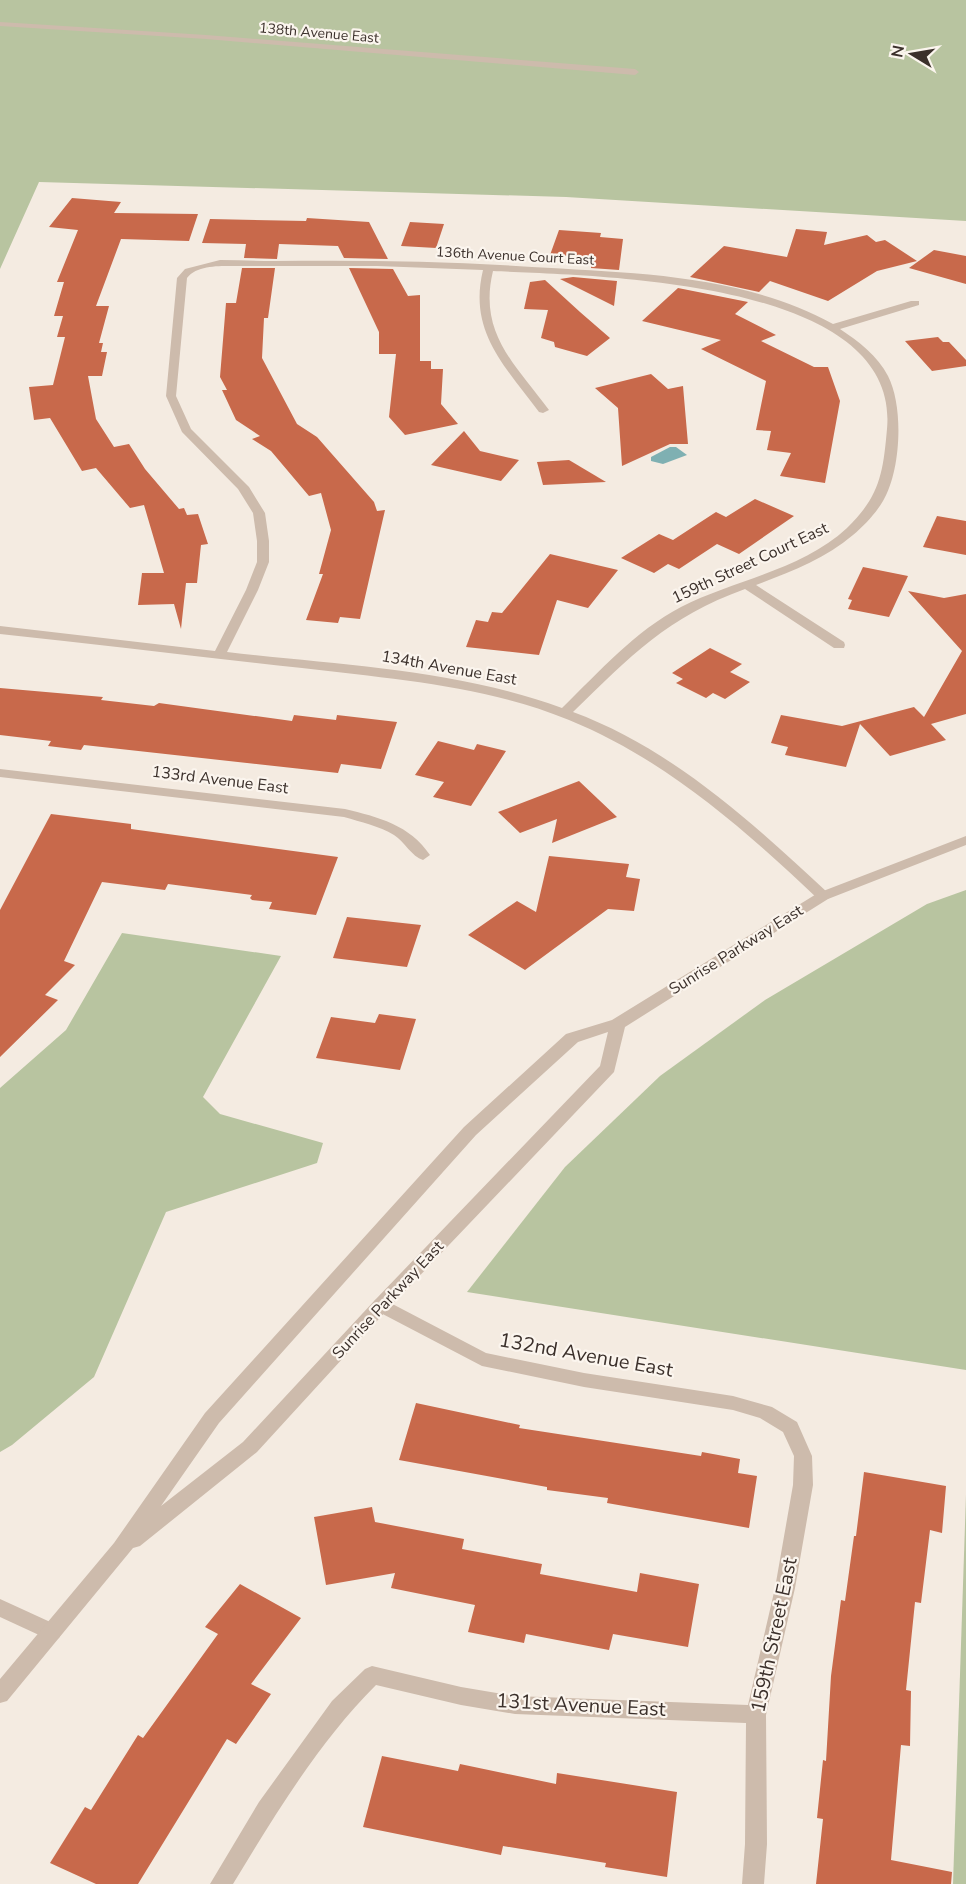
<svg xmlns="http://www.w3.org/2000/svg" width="966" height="1884" font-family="'Nunito Sans',sans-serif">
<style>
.green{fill:#b8c4a0}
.water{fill:#7fb0b2}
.building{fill:#c8694b}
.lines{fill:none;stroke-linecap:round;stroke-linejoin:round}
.minor{fill:#cdbbac;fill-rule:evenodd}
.tertiary{fill:#cdbbac;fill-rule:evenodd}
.labels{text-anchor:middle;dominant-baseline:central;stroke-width:4.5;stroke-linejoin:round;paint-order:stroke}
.far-street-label{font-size:14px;fill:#3b302b;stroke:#fbf5ee}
.street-label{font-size:16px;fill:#3b302b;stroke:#fbf5ee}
.near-street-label{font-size:20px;fill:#3b302b;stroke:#fbf5ee}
</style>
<rect width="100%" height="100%" fill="#f4ebe1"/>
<g class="green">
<path d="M0,0H966V221L566,197L39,182L0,269Z"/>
<path d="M966,890V1370L467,1292L565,1167L660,1076L765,1000L927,904Z"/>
<path d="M122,933L281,956L203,1097L220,1114L323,1143L317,1163L166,1212L94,1377L12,1445L0,1452V1088L66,1030Z"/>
<path d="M966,1495V1884H953Z"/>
</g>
<path class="water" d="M670,447H676L687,455L663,464L651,461V457Z"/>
<g class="building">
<path d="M72,198L121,202L114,213L198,214L189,241L121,239L96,306H109L99,343H103L101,352H107L102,376H88L96,419L114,447L129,444L145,469L179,509L184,508L187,515L198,514L208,544L201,545L197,583H186L181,629L174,604L138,605L142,573H164L144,505L130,508L96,468L82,471L50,418L34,420L29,387L53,385L65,337H57L63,316H54L64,282H57L78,230L49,227Z"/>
<path d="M307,218L369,222L388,259L344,258L338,246L279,244L277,259L244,258L246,244L202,243L210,219L306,221Z"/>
<path d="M410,222L444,224L436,248L401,246Z"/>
<path d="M796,229L827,232L824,245L867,235L876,242L885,240L917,261L877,271L828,301L770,281L759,292L690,277L724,246L787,257Z"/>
<path d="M559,230L601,233L600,237L623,239L619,270L591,268V257L550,255Z"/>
<path d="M934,250L966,256V284L909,268Z"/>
<path d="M242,268H275L268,318H264L262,358L297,424L317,437L374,502L377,511L385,510L360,619L340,617L338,623L306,620L323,574H319L331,530L321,493L309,496L271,451L252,439L260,436L236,420L222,390H227L220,377L226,303H236Z"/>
<path d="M349,268L393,269L408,296L420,295V361H431V369H443L441,404L458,424L405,435L389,417L396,354H379V332Z"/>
<path d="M573,277L617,281L614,306L560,279Z"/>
<path d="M545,280L580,312L610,338L587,356L555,347L554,342L541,338L548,310L524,309L530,282Z"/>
<path d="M678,288L748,302L735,314L776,335L761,341L814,367H828L840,401L825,483L780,476L791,453L767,450L771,431L756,430L766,381L701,349L721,340L642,321Z"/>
<path d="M938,337L943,342H949L966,360V366L932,371L905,341Z"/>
<path d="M651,374L668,389L683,386L688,444H670L622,466L618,408L595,388Z"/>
<path d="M464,431L480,451L519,460L501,481L431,465Z"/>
<path d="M569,460L606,482L543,485L537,462Z"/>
<path d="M755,499L794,516L739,554L717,544L679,569L668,564L654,573L621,558L659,534L673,540L716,512L726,517Z"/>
<path d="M937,516L966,521V555L923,547Z"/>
<path d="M550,554L618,570L588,608L557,600L539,655L466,647L476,620L488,622L492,612L502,613Z"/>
<path d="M863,567L908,576L889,617L848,609L852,600L848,599Z"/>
<path d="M908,591L944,598L966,594V714L931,724L946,740L890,756L860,724L846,767L785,755L788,747L771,743L781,715L842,726L914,707L924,717L962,651Z"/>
<path d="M710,648L742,664L730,672L750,682L725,699L713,693L706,698L676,683L683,679L672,673Z"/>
<path d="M0,688L103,697L101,700L154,706L159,703L292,721L294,715L336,720L337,715L397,722L381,769L341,764L338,773L84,745L81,750L48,746L51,741L0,735Z"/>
<path d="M438,741L474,750L477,744L506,751L471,806L433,797L444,782L415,775Z"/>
<path d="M579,781L617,817L552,843L557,819L520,833L498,812Z"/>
<path d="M51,814L131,824V829L338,857L316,915L269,909L272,902L252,900L250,898L252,895L168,884L165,890L102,882L64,961L75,965L45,995L58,1000L0,1057V910Z"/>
<path d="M549,856L629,864L626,877L640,879L634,911L608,909L525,970L468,935L517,901L536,912Z"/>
<path d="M347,917L421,925L407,967L333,958Z"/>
<path d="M379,1014L416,1019L400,1070L316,1058L331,1017L375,1023Z"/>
<path d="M416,1403L520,1425L519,1428L701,1456L702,1452L740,1459L738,1473L757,1476L749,1528L607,1503L608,1498L547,1490V1487L399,1460Z"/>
<path d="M864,1472L946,1486L942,1533L930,1530L921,1603L915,1602L906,1690L911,1691L910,1746L901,1745L891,1860L952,1872L951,1884H816L823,1819L817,1818L823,1760L826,1761L831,1676L841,1600L845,1601L854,1536H856Z"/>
<path d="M372,1507L375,1522L464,1539L462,1549L542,1564L540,1574L637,1592L640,1573L699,1584L688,1647L613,1634L609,1650L526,1634L524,1643L468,1632L475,1605L391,1588L395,1573L326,1585L314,1517Z"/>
<path d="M240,1584L301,1618L251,1684L271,1694L236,1744L227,1739L138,1884H96L50,1863L85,1807L91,1810L138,1735L143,1738L218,1634L205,1627Z"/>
<path d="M382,1756L458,1771L460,1764L556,1784L557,1773L677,1792L667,1877L605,1867L606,1863L503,1846L501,1855L363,1827Z"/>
</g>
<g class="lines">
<g class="minor">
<path d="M0,22L206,35L635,69L639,72L635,75L206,39L0,26Z"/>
<path d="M220,260C238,260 256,261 274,261C360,260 446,261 532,267C633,273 742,274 833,324L911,301H919V305L840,329C858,341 878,356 888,376C904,407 901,471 883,501C876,513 864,526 853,535C825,559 790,572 756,585L844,642L845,645L844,648H834L745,589C667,617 631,656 573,712C671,748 753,823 828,893L830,896L828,899H818C744,829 665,759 569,720C484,685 392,679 302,668C202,657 101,645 0,634V626L215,651L246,590L257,562V541L253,513L238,489L182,432L166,396L177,278L185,269ZM230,266H377L483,270C468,332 505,366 539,412L543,413L549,410C515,364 478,333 493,271C591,276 901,277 887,429C883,473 880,496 847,528C802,570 734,580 681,607C635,631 599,672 562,708C455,669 338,665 227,652L258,590L269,562V541L265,513L249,487L191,429L176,396L187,278C196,266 216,266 230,266Z"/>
<path d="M0,769L345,809C378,817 410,825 430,855L423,860C412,857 404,841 394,835C379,826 361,822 344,817L0,777Z"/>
<path d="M381,1298L486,1353L584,1373L733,1396L772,1407L797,1422L812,1456L813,1485L795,1588L766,1715L767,1844L764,1884H742L745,1844L746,1723L515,1714L461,1705L376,1685C318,1743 275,1815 233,1884H210L259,1802L332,1701L365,1669L372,1666L461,1687L515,1696L748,1705L775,1588L793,1485L794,1456L783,1432L760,1418L733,1410L584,1387L482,1366L375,1310L372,1305L375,1300Z"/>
<path d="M0,1599L59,1626L62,1632L59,1638L52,1641L0,1617Z"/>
</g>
<path class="tertiary" d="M966,836V845L828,899L625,1027L614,1072L387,1310L257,1452L140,1546L133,1548L7,1701L0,1703V1679L114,1543L205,1413L464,1127L566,1034L612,1020L818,893ZM608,1032L600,1066L375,1300L243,1442L161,1506L219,1423L476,1135L578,1042Z"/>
</g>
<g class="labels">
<g class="far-street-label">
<text transform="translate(319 33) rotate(5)">138th Avenue East</text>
<text transform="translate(515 256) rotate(3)">136th Avenue Court East</text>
</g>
<g class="street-label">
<text transform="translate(750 563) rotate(-25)">159th Street Court East</text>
<text transform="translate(449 668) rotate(10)">134th Avenue East</text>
<text transform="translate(220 780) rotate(7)">133rd Avenue East</text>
<text transform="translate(736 950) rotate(-32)">Sunrise Parkway East</text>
<text transform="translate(388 1300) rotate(-47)">Sunrise Parkway East</text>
</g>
<g class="near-street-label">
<text transform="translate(586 1355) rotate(10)">132nd Avenue East</text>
<text transform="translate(774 1635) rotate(-78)">159th Street East</text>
<text transform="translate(581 1705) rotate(3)">131st Avenue East</text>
</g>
</g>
<g transform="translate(912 54) rotate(281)" stroke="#fbf5ee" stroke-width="4.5" paint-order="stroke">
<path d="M0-4.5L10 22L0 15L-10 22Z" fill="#3b302b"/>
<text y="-9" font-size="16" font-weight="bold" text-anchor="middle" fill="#3b302b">N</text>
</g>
</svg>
